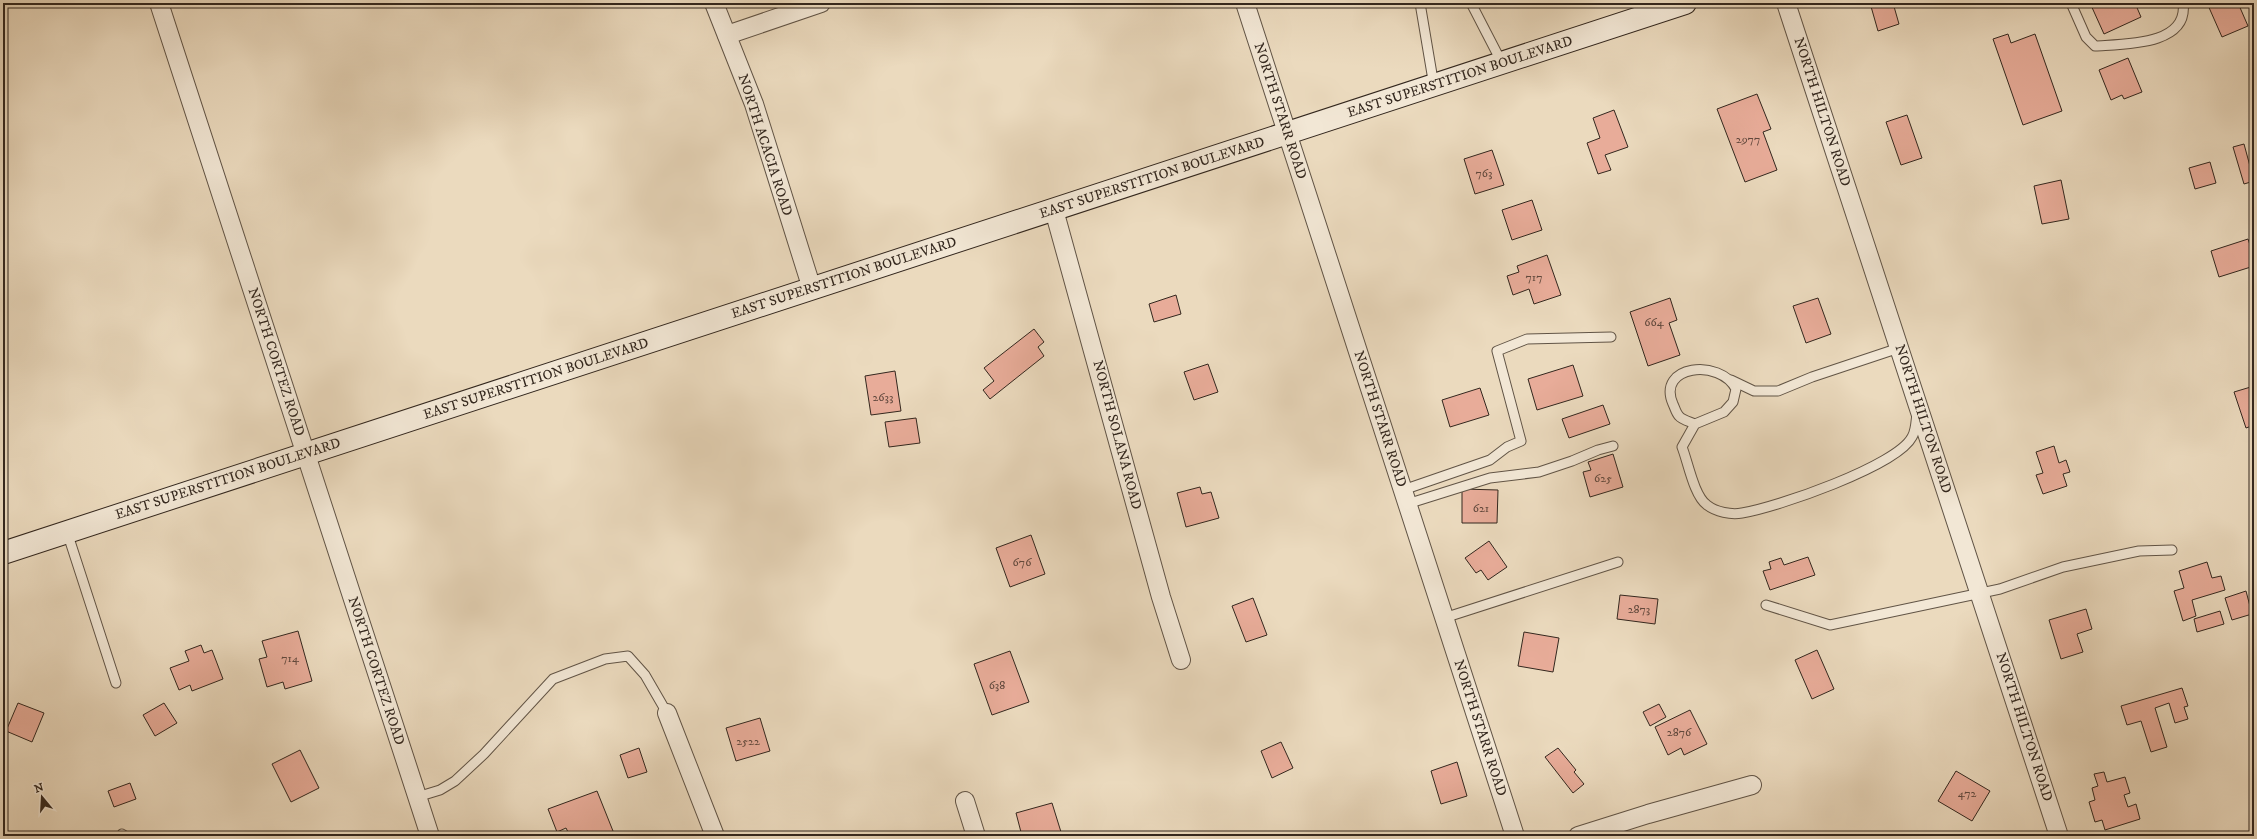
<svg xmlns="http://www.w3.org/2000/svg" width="2257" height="839" font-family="'IM FELL DW Pica',serif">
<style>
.building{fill:#e8ac99;stroke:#33271e}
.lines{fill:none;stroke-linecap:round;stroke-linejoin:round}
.service-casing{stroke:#615446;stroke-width:11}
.minor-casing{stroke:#615446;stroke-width:20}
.secondary-casing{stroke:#33271e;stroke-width:24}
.service{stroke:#f2e7d5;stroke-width:9}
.minor{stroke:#f2e7d5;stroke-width:18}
.secondary{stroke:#f2e7d5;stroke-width:22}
.labels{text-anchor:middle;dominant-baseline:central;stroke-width:3.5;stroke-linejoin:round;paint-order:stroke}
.number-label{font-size:12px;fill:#60483d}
.street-label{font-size:14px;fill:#33271e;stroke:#f2e7d5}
</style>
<rect width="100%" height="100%" fill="#ebdabe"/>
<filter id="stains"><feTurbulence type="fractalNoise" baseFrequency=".005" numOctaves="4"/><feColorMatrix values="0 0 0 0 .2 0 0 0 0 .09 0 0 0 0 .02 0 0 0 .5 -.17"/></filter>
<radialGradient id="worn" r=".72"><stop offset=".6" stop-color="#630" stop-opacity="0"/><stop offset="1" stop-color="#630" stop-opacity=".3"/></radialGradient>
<g class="building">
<path d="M1870,3H1893L1899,24L1878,31Z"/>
<path d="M2090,3H2135L2141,17L2104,34Z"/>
<path d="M2207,3H2238L2248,26L2222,37Z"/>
<path d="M2008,34L2011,43L2035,34L2062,111L2023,125L1993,39Z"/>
<path d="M2128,58L2142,92L2124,99L2122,95L2111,100L2099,70Z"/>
<path d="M1757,94L1771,129L1763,132L1777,170L1745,182L1717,109Z"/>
<path d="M1614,110L1628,147L1605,155L1611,170L1598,174L1587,143L1600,138L1593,118Z"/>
<path d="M1907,115L1922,158L1901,165L1886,122Z"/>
<path d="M2244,144L2254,181L2244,184L2233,147Z"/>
<path d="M1492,150L1504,185L1475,194L1464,159Z"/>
<path d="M2210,162L2216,183L2195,189L2189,168Z"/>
<path d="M2061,180L2069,219L2042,224L2034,186Z"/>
<path d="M1532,200L1542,230L1512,240L1502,210Z"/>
<path d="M2248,239L2254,257V266L2219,277L2211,251Z"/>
<path d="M1547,255L1561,295L1534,304L1529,289L1513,295L1507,276L1519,272L1517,266Z"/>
<path d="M1176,295L1181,314L1154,322L1149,304Z"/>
<path d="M1670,298L1677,320L1669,323L1680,355L1648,366L1630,312Z"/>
<path d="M1818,298L1831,334L1806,343L1793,306Z"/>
<path d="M1034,329L1044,342L1038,347L1044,356L990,399L983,390L994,381L984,368Z"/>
<path d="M1208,364L1218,392L1194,400L1184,372Z"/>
<path d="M1573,365L1583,396L1537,410L1528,379Z"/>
<path d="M895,371L901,411L871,415L865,376Z"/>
<path d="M2254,386V425L2246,428L2234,392Z"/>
<path d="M1480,388L1489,415L1450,427L1442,400Z"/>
<path d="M1603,405L1610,424L1569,438L1562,419Z"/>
<path d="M916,418L920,443L889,447L885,422Z"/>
<path d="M2054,446L2059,463L2066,460L2070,472L2063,474L2067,486L2043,494L2036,475L2043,473L2036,452Z"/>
<path d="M1613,454L1623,487L1590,497L1583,472L1591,470L1588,462Z"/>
<path d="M1200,487L1202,494L1211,492L1219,518L1186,527L1177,493Z"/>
<path d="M1462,489L1498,490L1497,523H1462Z"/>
<path d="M1031,535L1045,574L1010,587L996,548Z"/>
<path d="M1489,541L1507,567L1488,580L1481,570L1476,573L1465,558Z"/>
<path d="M1808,557L1815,575L1770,590L1763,571L1771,569L1769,562L1781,558L1784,565Z"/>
<path d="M2207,562L2212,578L2221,576L2225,590L2192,600L2196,616L2183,621L2174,591L2184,588L2179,571Z"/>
<path d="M2246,591L2252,614L2232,620L2225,598Z"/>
<path d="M1620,595L1658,599L1655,624L1617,619Z"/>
<path d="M1253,598L1267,635L1246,642L1232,606Z"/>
<path d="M2086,609L2092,629L2077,634L2083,652L2061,659L2049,620Z"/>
<path d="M2220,611L2224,624L2197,632L2194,619Z"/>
<path d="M298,631L312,681L285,689L283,682L267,687L259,659L267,657L262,641Z"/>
<path d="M1524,632L1559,638L1553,672L1518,666Z"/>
<path d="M201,645L204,653L212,650L223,679L192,691L190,685L179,690L170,668L189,661L185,651Z"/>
<path d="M1817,650L1834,689L1812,699L1795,660Z"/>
<path d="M1010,651L1029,702L992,715L974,664Z"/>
<path d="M2182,688L2188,706L2184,707L2188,719L2175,723L2169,703L2155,708L2167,747L2151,752L2141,721L2127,725L2121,706Z"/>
<path d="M18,703L44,713L32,742L6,731Z"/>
<path d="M164,703L177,723L155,736L143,715Z"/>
<path d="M1659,704L1666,717L1650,726L1643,712Z"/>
<path d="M1690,710L1707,744L1684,755L1681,748L1668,755L1655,727Z"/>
<path d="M760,718L770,751L736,761L726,728Z"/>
<path d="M1281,742L1293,768L1272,778L1261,751Z"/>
<path d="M639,748L647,772L628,778L620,755Z"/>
<path d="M1558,748L1576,770L1574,772L1584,784L1573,793L1545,757Z"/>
<path d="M300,750L319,788L291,802L272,764Z"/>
<path d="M1457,762L1467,796L1441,804L1431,771Z"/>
<path d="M1956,771L1990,791L1972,821L1938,801Z"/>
<path d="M2104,772L2107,782L2125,777L2130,793L2124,795L2128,807L2136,804L2140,819L2105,830L2102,820L2095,822L2089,802L2095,800L2092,788L2098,786L2094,774Z"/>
<path d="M130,783L136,799L114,807L108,791Z"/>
<path d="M597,791L615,836H570L566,828L557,832L548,809Z"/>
<path d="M1052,803L1061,832L1054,834V836H1022L1016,813Z"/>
</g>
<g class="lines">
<g class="service-casing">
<g id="service">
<path d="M1420,3L1434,86"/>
<path d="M1471,3L1502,63"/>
<path d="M2071,3L2086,37L2095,46C2123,44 2189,46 2183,3"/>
<path d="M1731,380L1754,391H1778L1812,377L1899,348"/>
<path d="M1695,424C1691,422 1682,420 1679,416C1676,413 1675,408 1673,404C1656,365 1720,358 1736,389L1733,402L1724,412L1695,424L1682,447C1688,462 1694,496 1707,505C1716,512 1731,515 1742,513C1775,508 1897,466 1912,437C1916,431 1916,420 1917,413"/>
<path d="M1403,490L1490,460L1507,447L1521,441L1497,351L1527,339L1611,337"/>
<path d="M1407,504L1490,478L1539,472L1572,461L1598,450L1613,446"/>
<path d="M67,532L116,683"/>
<path d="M1766,605L1830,625L2000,589L2063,567L2139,551L2172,550"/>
<path d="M1444,618L1618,562"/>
<path d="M417,797L440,790L455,781L484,754L553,679L605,659L628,656L645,675L667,713"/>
<path d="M122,834L125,836"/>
</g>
</g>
<g class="minor-casing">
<g id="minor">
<path d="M159,3L430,836"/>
<path d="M714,3L754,104L812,289"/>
<path d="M1245,3L1515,836"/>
<path d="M1786,3L2059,836"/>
<path d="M727,35L821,3"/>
<path d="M1054,210L1161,597L1181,660"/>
<path d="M667,713L715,836"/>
<path d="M965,801L976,836"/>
<path d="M1578,836L1648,814L1752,785"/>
</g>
</g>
<g class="secondary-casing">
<path id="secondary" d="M3,553L1685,3"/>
</g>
<use href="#service" class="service"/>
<use href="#minor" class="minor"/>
<use href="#secondary" class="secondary"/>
</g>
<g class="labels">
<g class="number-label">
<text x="1748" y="139">2977</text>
<text x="1484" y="173">763</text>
<text x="1534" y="277">717</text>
<text x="1654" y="322">664</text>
<text x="883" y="397">2633</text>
<text x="1603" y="478">625</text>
<text x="1481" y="508">621</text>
<text x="1022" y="562">676</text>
<text x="1639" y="609">2873</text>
<text x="290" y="658">714</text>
<text x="997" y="685">638</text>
<text x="1679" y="732">2876</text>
<text x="748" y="741">2522</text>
<text x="1967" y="793">472</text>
</g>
<g class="street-label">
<text transform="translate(1460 77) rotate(-18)">EAST SUPERSTITION BOULEVARD</text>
<text transform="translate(1280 111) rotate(72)">NORTH STARR ROAD</text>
<text transform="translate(1822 112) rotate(72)">NORTH HILTON ROAD</text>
<text transform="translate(765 145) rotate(72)">NORTH ACACIA ROAD</text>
<text transform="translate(1152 178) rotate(-18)">EAST SUPERSTITION BOULEVARD</text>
<text transform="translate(844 278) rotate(-18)">EAST SUPERSTITION BOULEVARD</text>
<text transform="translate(276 362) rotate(72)">NORTH CORTEZ ROAD</text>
<text transform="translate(536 379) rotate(-18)">EAST SUPERSTITION BOULEVARD</text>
<text transform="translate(1380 419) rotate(72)">NORTH STARR ROAD</text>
<text transform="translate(1923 419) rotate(72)">NORTH HILTON ROAD</text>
<text transform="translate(1117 435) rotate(75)">NORTH SOLANA ROAD</text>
<text transform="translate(228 479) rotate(-18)">EAST SUPERSTITION BOULEVARD</text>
<text transform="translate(376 671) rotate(72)">NORTH CORTEZ ROAD</text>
<text transform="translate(2024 727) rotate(72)">NORTH HILTON ROAD</text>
<text transform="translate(1480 728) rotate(72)">NORTH STARR ROAD</text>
</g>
</g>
<rect width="2257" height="839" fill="none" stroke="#ebdabe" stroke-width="16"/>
<rect x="4" y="4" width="2249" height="831" fill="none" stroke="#33271e" stroke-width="2"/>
<rect x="8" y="8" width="2241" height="823" fill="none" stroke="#33271e"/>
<g transform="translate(42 797) rotate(342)" stroke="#f2e7d5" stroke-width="3" paint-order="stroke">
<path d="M0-3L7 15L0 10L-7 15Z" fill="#33271e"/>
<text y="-6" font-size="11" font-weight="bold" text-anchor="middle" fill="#33271e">N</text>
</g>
<rect width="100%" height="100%" filter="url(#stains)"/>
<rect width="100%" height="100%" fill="url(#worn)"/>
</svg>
